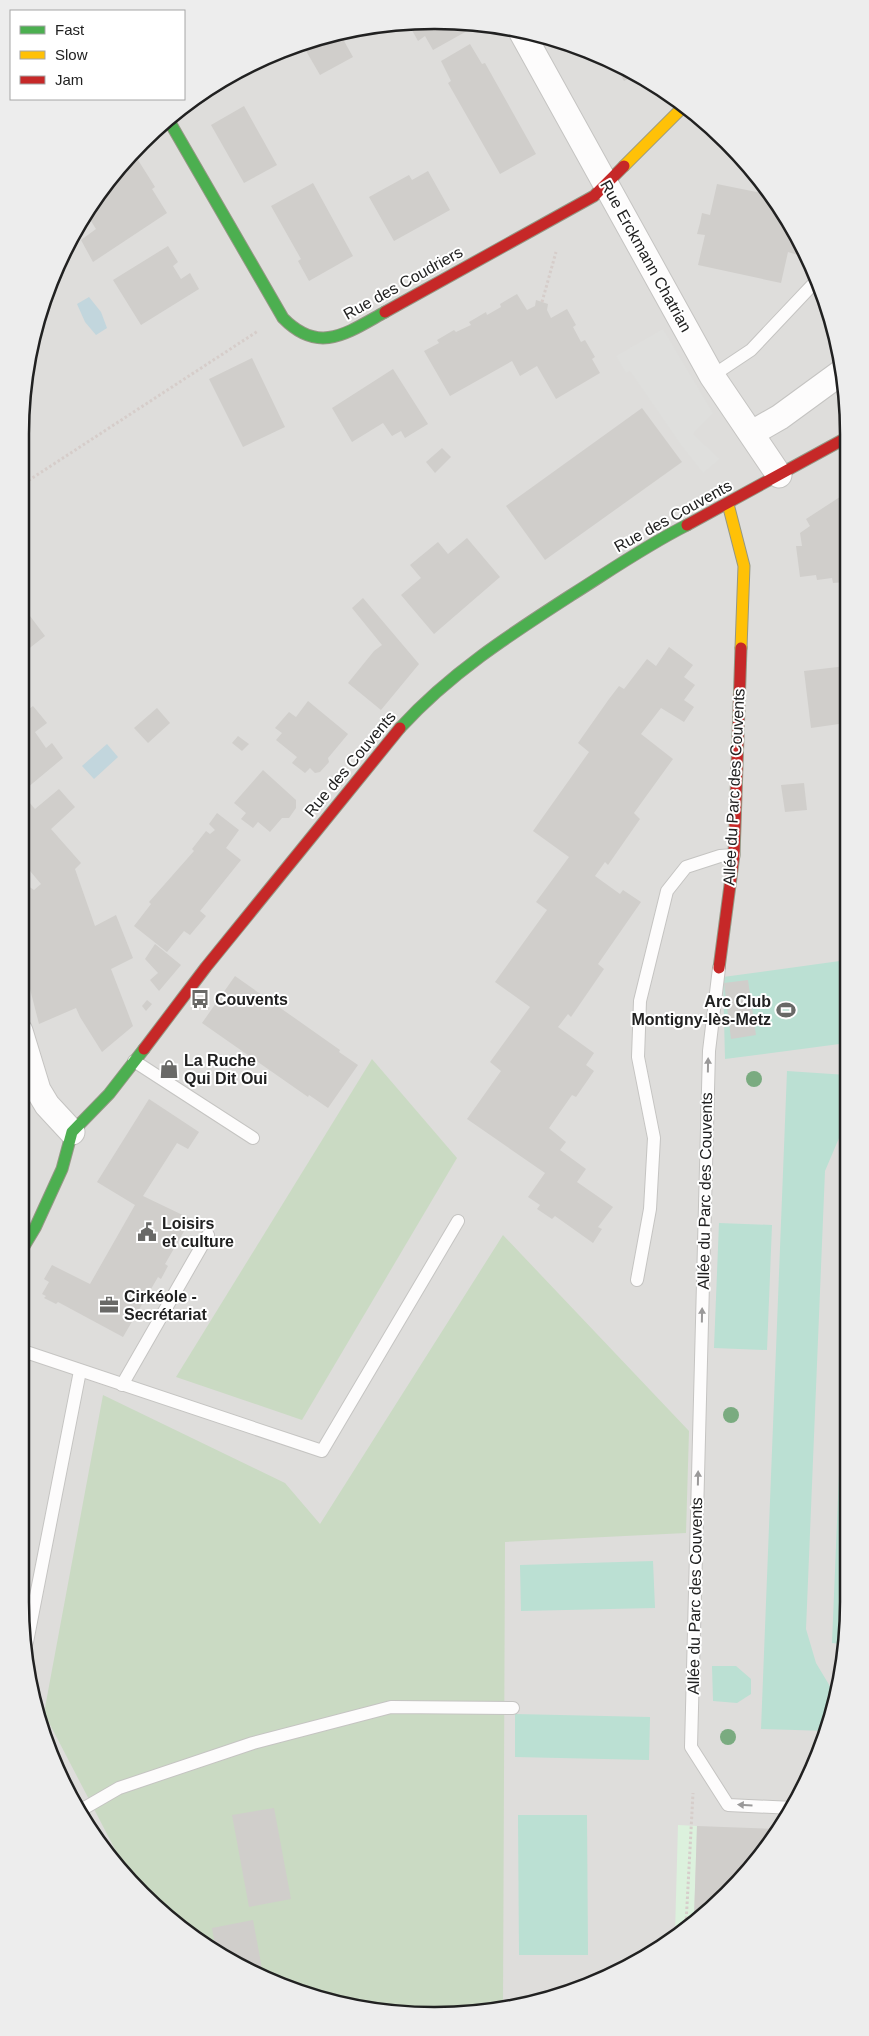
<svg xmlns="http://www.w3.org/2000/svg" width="869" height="2036" font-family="Arial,sans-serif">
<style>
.residential{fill:#dedddb}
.forest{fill:#cadac3}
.park{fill:#dcf1dd}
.pitch{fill:#bbe0d3}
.parking{fill:#dfdfdd}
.water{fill:#c2d6dd}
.building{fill:#d0cecb}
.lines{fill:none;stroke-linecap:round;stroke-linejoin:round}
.lane-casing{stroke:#c5c4c2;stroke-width:14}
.street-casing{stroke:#c5c4c2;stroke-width:27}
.fast-casing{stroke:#949784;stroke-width:13}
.slow-casing{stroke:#949784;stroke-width:13}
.jam-casing{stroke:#949784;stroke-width:13}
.path{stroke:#d6cdca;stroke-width:3;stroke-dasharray:2.5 2.5;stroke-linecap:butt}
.lane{stroke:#fdfcfc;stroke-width:12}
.street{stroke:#fdfcfc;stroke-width:25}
.fast{stroke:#4caf50;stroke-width:11}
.slow{stroke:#ffc107;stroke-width:11}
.jam{stroke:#c62828;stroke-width:11}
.tree{fill:#7aab80}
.oneway{fill:#9a9999}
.labels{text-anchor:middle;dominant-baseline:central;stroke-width:4;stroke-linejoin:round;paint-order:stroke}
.street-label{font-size:16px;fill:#212121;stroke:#fff}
.poi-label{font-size:16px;font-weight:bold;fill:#212121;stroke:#fff;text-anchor:start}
.rim{fill:none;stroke:#212121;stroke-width:2.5}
</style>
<rect width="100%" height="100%" fill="#efeeea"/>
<path class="residential" d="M408,21L489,24L568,42L665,90L763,182L817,276L845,380L849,1601L827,1735L794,1808L746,1875L641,1961L515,2008L434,2016L354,2008L228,1961L123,1875L75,1808L42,1735L20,1601V434L42,301L76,227L123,161L182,105L251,63L328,34Z"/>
<g class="forest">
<path d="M372,1059L457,1158L302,1420L176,1377Z"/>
<path d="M503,1235L689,1431L686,1533L505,1542L503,2009L434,2016L354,2008L228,1961L132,1882L44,1713L103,1395L285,1483L320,1524Z"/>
</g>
<path class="park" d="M678,1825L697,1826L694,1918L675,1933Z"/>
<g class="pitch">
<path d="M847,960V1043L725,1059L723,977Z"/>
<path d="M787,1071L847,1075L848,1126L842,1131L825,1171L806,1629L816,1663L834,1693L828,1731L761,1729Z"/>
<path d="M719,1223L772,1225L767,1350L714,1348Z"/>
<path d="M848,1255L849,1601L842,1644L832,1643Z"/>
<path d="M653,1561L655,1608L521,1611L520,1565Z"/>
<path d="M712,1666H736L751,1679V1694L737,1703L713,1701Z"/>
<path d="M515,1714L650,1717L649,1760L515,1757Z"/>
<path d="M518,1815H587L588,1955H519Z"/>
</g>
<path class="parking" d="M663,329L713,413L693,434L720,459L703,473L681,445L630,371L626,373L616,356Z"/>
<g class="water">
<path d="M89,297L101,312L107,328L96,335L85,322L77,304Z"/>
<path d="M107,744L118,757L94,779L82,766Z"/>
</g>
<g class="building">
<path d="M412,21L462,23L467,31L433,50L425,36L418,41L408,23Z"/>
<path d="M339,32L353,57L320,75L302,44Z"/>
<path d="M470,44L482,64L485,63L536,154L500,174L448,83L451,81L441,61Z"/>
<path d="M616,66L619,67L635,75L624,81Z"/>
<path d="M244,106L277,165L244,183L211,125Z"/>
<path d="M133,152L155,187L152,189L167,213L93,262L81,240L96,229L86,213L123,161Z"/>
<path d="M428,171L450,210L394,241L369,197L409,175L412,180Z"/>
<path d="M313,183L353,256L309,281L298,261L301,259L271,206Z"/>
<path d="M717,184L771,195L800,246L798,255L788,252L781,283L698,265L705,235L697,234L700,223L702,213L710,215Z"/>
<path d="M168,246L178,262L173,266L181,279L190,273L199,289L141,325L113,280Z"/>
<path d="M517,294L527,310L535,306L536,300L548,304L547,310L551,318L567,309L576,325L573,327L581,342L585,340L595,357L592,359L600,373L556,399L537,366L520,376L512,361L450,396L424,351L439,343L437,340L454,330L456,332L471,325L469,322L486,312L487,315L501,307L500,304Z"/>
<path d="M252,358L285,427L243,447L209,379Z"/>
<path d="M393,369L428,424L405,438L401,431L392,436L383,423L352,442L332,408Z"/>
<path d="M642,408L682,462L545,560L506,506Z"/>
<path d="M442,448L451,457L435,473L426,462Z"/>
<path d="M846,493V582L833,583L832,578L817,580L816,575L800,577L796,546H802L800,533L810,526L806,519Z"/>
<path d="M467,538L500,577L434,634L401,595L421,578L410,565L438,542L448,554Z"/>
<path d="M363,598L419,664L381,710L348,683L374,651L382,645L352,608Z"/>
<path d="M27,612L45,636L22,654L20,643L29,636L20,624V617Z"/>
<path d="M846,627V648H845L843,628Z"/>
<path d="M669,647L693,665L684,677L695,685L684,700L694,707L684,722L661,708L641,734L673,759L634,813L640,819L608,865L605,862L595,876L620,894L623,890L641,902L598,964L604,969L571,1017L568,1014L558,1027L594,1053L586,1065L594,1071L576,1097L572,1095L549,1128L566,1142L560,1150L586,1169L577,1182L613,1207L598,1227L602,1229L593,1243L555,1216L552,1219L537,1209L540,1205L528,1197L545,1173L467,1119L501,1071L490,1062L530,1007L495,982L547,910L536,902L569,857L533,831L589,752L578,743L609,699L619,686L624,689L647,659L656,666Z"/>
<path d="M846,666V723L811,728L804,671Z"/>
<path d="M308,701L348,734L328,758L329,762L320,772L315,773L310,768L305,773L292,763L297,757L276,740L282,733L275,728L289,712L296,717Z"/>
<path d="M33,706L47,723L35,732L46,748L52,743L63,758L21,793L20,716Z"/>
<path d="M157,708L170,723L148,743L134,728Z"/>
<path d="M238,736L249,744L242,751L232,743Z"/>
<path d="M263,770L296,800V808L289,818H282L270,832L258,822L253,828L241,819L246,813L234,803Z"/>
<path d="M804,783L807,810L785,812L781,785Z"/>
<path d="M59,789L75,807L51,829L81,863L75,869L95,926L116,915L133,958L111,969L133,1026L102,1052L80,1017L76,1008L39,1024L20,950V889L28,886L34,890L41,884L20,859V809L28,801L35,809Z"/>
<path d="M217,813L239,830L226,848L241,860L200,911L206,916L190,935L184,931L167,952L134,926L151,904L149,902L194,851L192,849L206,831L210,834L215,830L209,824Z"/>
<path d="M155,944L181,965L159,991L150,980L158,973L145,959Z"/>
<path d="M235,976L340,1050L339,1052L358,1065L328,1108L309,1095L308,1097L202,1023Z"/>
<path d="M748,980L756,1035L731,1039L724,983Z"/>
<path d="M147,1000L152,1004L146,1011L142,1006Z"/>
<path d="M149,1099L199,1132L188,1149L177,1143L143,1196L191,1219L165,1264L168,1266L161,1279L158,1277L123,1337L58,1302L56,1304L44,1298L46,1296L42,1294L49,1282L44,1279L52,1265L90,1284L135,1205L97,1182Z"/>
<path d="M274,1808L291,1899L249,1907L232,1815Z"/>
<path d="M697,1826L779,1829L746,1875L694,1918Z"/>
<path d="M253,1920L263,1974L228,1961L216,1951L212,1928Z"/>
</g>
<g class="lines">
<g class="lane-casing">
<g id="lane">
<path d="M712,376L751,350L818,279"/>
<path d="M719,968L709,1051L691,1747L728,1805L794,1808"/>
<path d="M134,1061L253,1138"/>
<path d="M637,1280L650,1209L654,1138L638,1057L640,1001L667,891L686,867L720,856L734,855"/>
<path d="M20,1350L322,1451L458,1221"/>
<path d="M122,1385L208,1235"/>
<path d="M27,1642L80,1371"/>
<path d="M69,1795L81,1810L119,1788L253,1743L391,1707L513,1708"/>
</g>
</g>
<g class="street-casing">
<g id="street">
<path d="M521,31L712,376L779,475"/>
<path d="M752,433L780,417L843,371"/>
<path d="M20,1031L38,1090L47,1105L72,1132"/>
</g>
</g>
<g class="fast-casing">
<g id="fast">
<path d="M168,119L283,318C319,355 347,333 385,312"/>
<path d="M400,728C450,673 511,634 573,594C611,570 647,545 687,525"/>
<path d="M20,1253L35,1228L62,1169L72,1132L109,1094L144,1049"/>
</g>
</g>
<g class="slow-casing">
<g id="slow">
<path d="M624,166L683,107"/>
<path d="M728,504L744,566L741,648"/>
</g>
</g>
<g class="jam-casing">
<g id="jam">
<path d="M385,312L594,196L624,166"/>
<path d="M687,525L846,438"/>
<path d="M719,968L734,855L741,648"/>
<path d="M144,1049L206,967L400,728"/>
</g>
</g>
<g class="path">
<path d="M542,302L556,252"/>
<path d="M20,486L258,331"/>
<path d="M686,1924L693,1793"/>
</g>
<use href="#lane" class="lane"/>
<use href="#street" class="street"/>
<use href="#fast" class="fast"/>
<use href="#slow" class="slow"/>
<use href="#jam" class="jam"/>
</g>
<g class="tree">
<circle cx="754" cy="1079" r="8"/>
<circle cx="731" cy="1415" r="8"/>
<circle cx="728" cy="1737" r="8"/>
</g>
<defs><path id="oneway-solid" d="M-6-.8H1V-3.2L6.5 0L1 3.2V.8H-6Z" transform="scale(1.25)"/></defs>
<g class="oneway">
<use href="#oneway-solid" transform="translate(708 1065) rotate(-89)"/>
<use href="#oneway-solid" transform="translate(702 1315) rotate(-89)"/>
<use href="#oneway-solid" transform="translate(698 1478) rotate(-89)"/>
<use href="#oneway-solid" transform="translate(745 1805) rotate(-177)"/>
</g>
<defs>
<g id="bus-bare" transform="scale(1.5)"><path d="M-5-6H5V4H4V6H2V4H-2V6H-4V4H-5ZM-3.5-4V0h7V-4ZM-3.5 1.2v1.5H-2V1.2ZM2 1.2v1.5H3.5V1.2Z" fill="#696967" stroke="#fff" stroke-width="2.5" paint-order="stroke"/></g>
<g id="stadium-bare" transform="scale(1.5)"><path d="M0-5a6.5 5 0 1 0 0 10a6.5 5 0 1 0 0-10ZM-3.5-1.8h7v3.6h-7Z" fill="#696967" stroke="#fff" stroke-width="2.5" paint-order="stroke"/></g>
<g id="shop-bare" transform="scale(1.5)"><path d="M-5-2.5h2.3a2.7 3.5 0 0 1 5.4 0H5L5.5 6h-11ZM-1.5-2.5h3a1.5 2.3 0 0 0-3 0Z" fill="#696967" stroke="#fff" stroke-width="2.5" paint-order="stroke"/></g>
<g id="civic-bare" transform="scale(1.5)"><path d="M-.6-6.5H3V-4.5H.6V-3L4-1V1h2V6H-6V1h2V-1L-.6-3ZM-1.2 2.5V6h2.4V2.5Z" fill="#696967" stroke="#fff" stroke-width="2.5" paint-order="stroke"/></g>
<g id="office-bare" transform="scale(1.5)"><path d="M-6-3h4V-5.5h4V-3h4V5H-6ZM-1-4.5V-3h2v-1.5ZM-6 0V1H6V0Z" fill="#696967" stroke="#fff" stroke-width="2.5" paint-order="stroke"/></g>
</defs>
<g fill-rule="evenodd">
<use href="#bus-bare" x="200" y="999"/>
<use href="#stadium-bare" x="786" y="1010"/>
<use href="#shop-bare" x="169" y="1069"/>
<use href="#civic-bare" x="147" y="1232"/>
<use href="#office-bare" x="109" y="1305"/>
</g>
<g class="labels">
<g class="street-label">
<text transform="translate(646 256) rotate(61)">Rue Erckmann Chatrian</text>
<text transform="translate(403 283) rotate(-29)">Rue des Coudriers</text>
<text transform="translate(673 516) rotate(-29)">Rue des Couvents</text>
<text transform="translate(350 764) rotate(-50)">Rue des Couvents</text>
<text transform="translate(734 787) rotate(-87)">Allée du Parc des Couvents</text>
<text transform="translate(705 1191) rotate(-89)">Allée du Parc des Couvents</text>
<text transform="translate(695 1596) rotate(-89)">Allée du Parc des Couvents</text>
</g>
<g class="poi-label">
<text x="215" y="999">Couvents</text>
<text x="771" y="1001" text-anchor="end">Arc Club<tspan x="771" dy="18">Montigny-lès-Metz</tspan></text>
<text x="184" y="1060">La Ruche<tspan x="184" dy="18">Qui Dit Oui</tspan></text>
<text x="162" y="1223">Loisirs<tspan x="162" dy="18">et culture</tspan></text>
<text x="124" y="1296">Cirkéole -<tspan x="124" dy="18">Secrétariat</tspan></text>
</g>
</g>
<path d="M0 0H869V2036H0ZM434 29H435A405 405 0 0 1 840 434V1602A405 405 0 0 1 435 2007H434A405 405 0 0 1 29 1602V434A405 405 0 0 1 434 29Z" fill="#ededed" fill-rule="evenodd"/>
<path class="rim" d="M434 29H435A405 405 0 0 1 840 434V1602A405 405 0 0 1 435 2007H434A405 405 0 0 1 29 1602V434A405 405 0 0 1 434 29Z"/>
<rect x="10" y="10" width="175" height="90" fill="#ffffff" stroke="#a6a6a6"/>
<rect x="20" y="26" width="25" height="8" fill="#4caf50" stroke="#a6a6a6"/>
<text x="55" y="35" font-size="15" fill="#212121">Fast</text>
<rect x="20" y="51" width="25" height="8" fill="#ffc107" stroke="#a6a6a6"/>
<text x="55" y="60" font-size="15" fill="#212121">Slow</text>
<rect x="20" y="76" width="25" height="8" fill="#c62828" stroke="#a6a6a6"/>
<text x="55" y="85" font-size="15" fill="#212121">Jam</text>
</svg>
